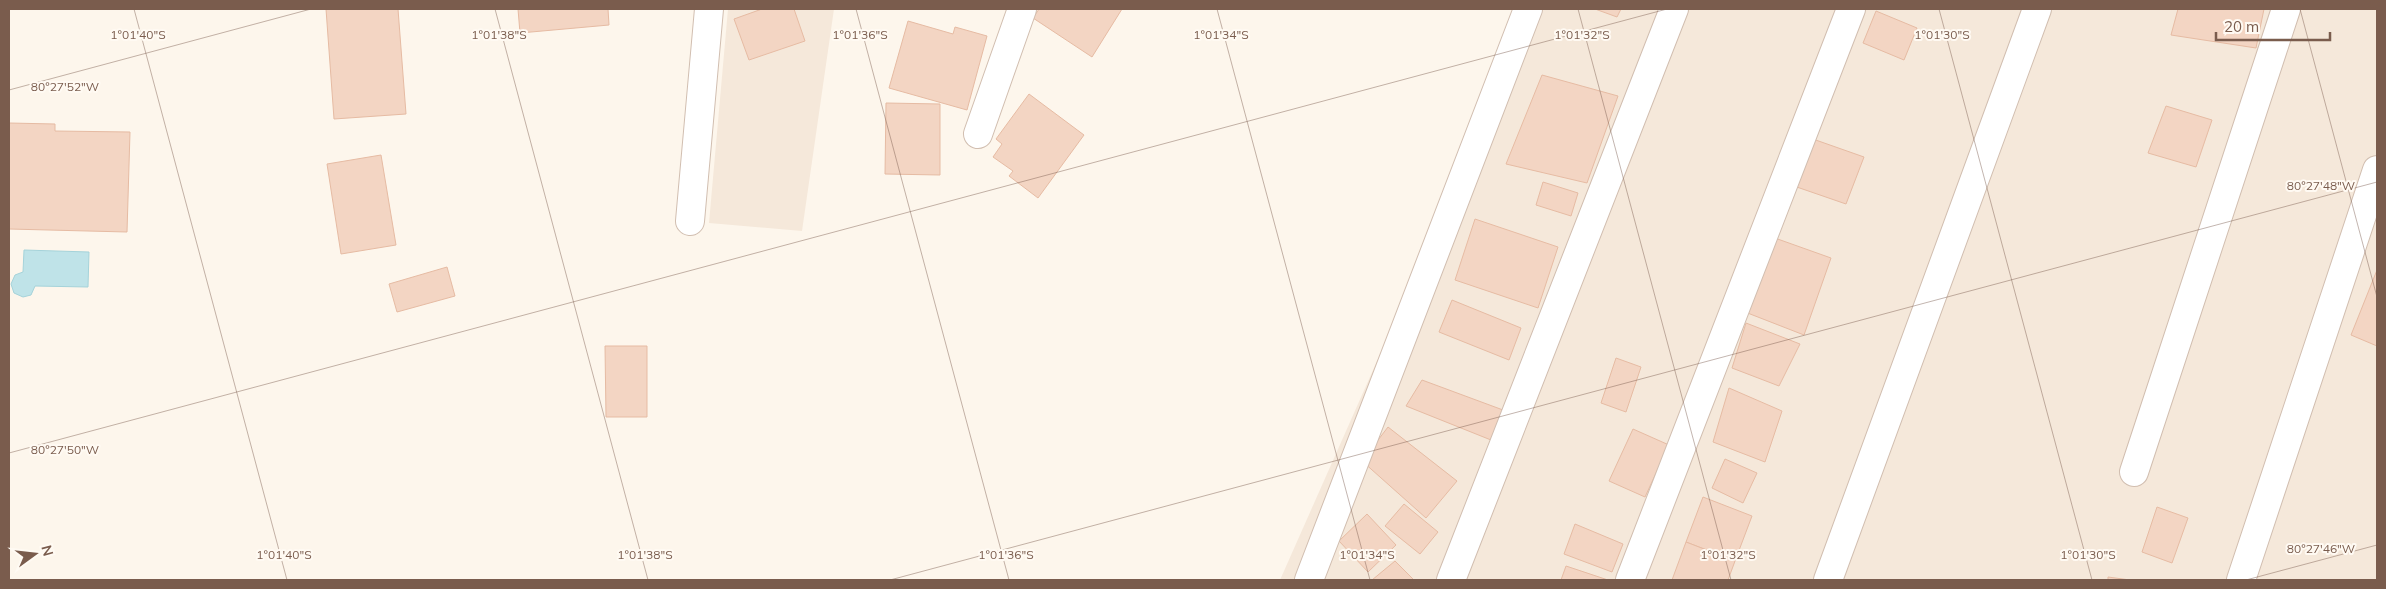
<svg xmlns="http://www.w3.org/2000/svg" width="2386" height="589" font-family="Mulish,sans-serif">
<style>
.residential{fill:#f5e8da}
.water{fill:#bfe3e8;stroke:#a5d3da}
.building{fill:#f3d5c3;stroke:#e6bba3}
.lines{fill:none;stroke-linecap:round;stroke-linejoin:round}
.street-casing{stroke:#d1beb0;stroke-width:30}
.street{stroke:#fff;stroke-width:28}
.ticks{fill:none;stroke:#7a5c4d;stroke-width:1;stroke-opacity:0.45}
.ticks-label{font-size:12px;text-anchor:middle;fill:#7a5c4d;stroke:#fffaf3;stroke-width:4;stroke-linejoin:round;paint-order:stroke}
</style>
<rect width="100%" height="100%" fill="#fdf6ec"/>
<g class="residential">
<path d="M728,9H834L802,231L709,223Z"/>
<path d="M1533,9H2377V580H1280Z"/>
</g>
<path class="water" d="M24,250L89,252L88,287L35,286L31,295L23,297L14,293L11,284L15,275L23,272Z"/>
<g class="building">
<path d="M326,9H398L406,114L334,119Z"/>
<path d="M518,9H608L609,25L520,33Z"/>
<path d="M762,9H794L805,41L749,60L734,19Z"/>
<path d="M1039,9H1122L1092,57L1033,18Z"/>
<path d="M1595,9H1621L1617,17Z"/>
<path d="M2178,9H2264L2256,48L2171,35Z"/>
<path d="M1876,11L1917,28L1904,60L1863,43Z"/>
<path d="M908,21L953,34L955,27L987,36L967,110L889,88Z"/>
<path d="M1542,75L1618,96L1587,183L1506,164Z"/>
<path d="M1029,94L1084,135L1038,198L1009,176L1013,171L993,157L1002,144L996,139Z"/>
<path d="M886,103L940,104V175L885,174Z"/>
<path d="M2166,106L2212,120L2196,167L2148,153Z"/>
<path d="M9,123L55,124V131L130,132L127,232L9,229Z"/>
<path d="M1810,138L1864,157L1846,204L1791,185Z"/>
<path d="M381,155L396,245L341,254L327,164Z"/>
<path d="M1543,182L1578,193L1571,216L1536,205Z"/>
<path d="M1475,219L1558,247L1538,308L1455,280Z"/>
<path d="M1772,237L1831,258L1804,335L1745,312Z"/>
<path d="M447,267L455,296L397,312L389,284Z"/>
<path d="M2377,270V346L2351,335Z"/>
<path d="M1452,300L1521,328L1509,360L1439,332Z"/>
<path d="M1746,323L1800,344L1779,386L1732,368Z"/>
<path d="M605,346H647V417H606Z"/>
<path d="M1616,358L1641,367L1626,412L1601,403Z"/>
<path d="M1422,380L1503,410L1491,440L1406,406Z"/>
<path d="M1729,388L1782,411L1765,462L1713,442Z"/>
<path d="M1388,427L1457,481L1426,518L1362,461Z"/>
<path d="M1633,429L1669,445L1645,497L1609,481Z"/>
<path d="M1725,459L1757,473L1743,503L1712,488Z"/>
<path d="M1703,497L1752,516L1735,561L1686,542Z"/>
<path d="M1404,504L1438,532L1420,554L1385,526Z"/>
<path d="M2157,507L2188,518L2172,563L2142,552Z"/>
<path d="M1367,514L1396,545L1368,572L1339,541Z"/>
<path d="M1575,524L1623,544L1612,572L1564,554Z"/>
<path d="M1686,542L1735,561L1728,580H1672Z"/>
<path d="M1395,561L1414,580H1372Z"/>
<path d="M1566,566L1608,580H1561Z"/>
<path d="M2108,577L2130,580H2108Z"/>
</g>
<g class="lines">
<g class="street-casing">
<g id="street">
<path d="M978,134L1022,9"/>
<path d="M690,221L709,9"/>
<path d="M2134,472L2286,9"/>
<path d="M1309,580L1528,9"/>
<path d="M1451,580L1674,9"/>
<path d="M1630,580L1851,9"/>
<path d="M1828,580L2037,9"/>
<path d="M2241,580L2377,170"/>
</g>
</g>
<use href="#street" class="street"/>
</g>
<path class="ticks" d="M134,9L287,580M495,9L648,580M856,9L1009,580M1217,9L1370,580M1578,9L1731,580M1939,9L2092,580M2300,9L2377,297M9,90L311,9M9,453L1667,9M890,580L2377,182M2246,580L2377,545"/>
<g class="ticks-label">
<text x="138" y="39">1°01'40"S</text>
<text x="499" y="39">1°01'38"S</text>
<text x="860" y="39">1°01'36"S</text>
<text x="1221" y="39">1°01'34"S</text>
<text x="1582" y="39">1°01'32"S</text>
<text x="1942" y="39">1°01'30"S</text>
<text x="65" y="91">80°27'52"W</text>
<text x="2321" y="190">80°27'48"W</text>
<text x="65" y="454">80°27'50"W</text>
<text x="2321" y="553">80°27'46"W</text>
<text x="284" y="559">1°01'40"S</text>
<text x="645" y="559">1°01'38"S</text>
<text x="1006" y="559">1°01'36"S</text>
<text x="1367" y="559">1°01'34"S</text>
<text x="1728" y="559">1°01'32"S</text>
<text x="2088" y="559">1°01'30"S</text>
</g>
<rect width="2386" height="589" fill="none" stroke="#7a5c4d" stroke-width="20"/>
<g transform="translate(35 554) rotate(75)" stroke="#fffaf3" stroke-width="4" paint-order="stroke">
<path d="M0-4L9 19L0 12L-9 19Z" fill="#7a5c4d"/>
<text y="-8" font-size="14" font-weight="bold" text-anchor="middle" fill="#7a5c4d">N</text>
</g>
<path d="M2216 32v8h114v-8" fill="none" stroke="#7a5c4d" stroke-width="2.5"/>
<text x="2224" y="32" font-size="15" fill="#7a5c4d" stroke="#fffaf3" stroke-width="4" paint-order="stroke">20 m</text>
</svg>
